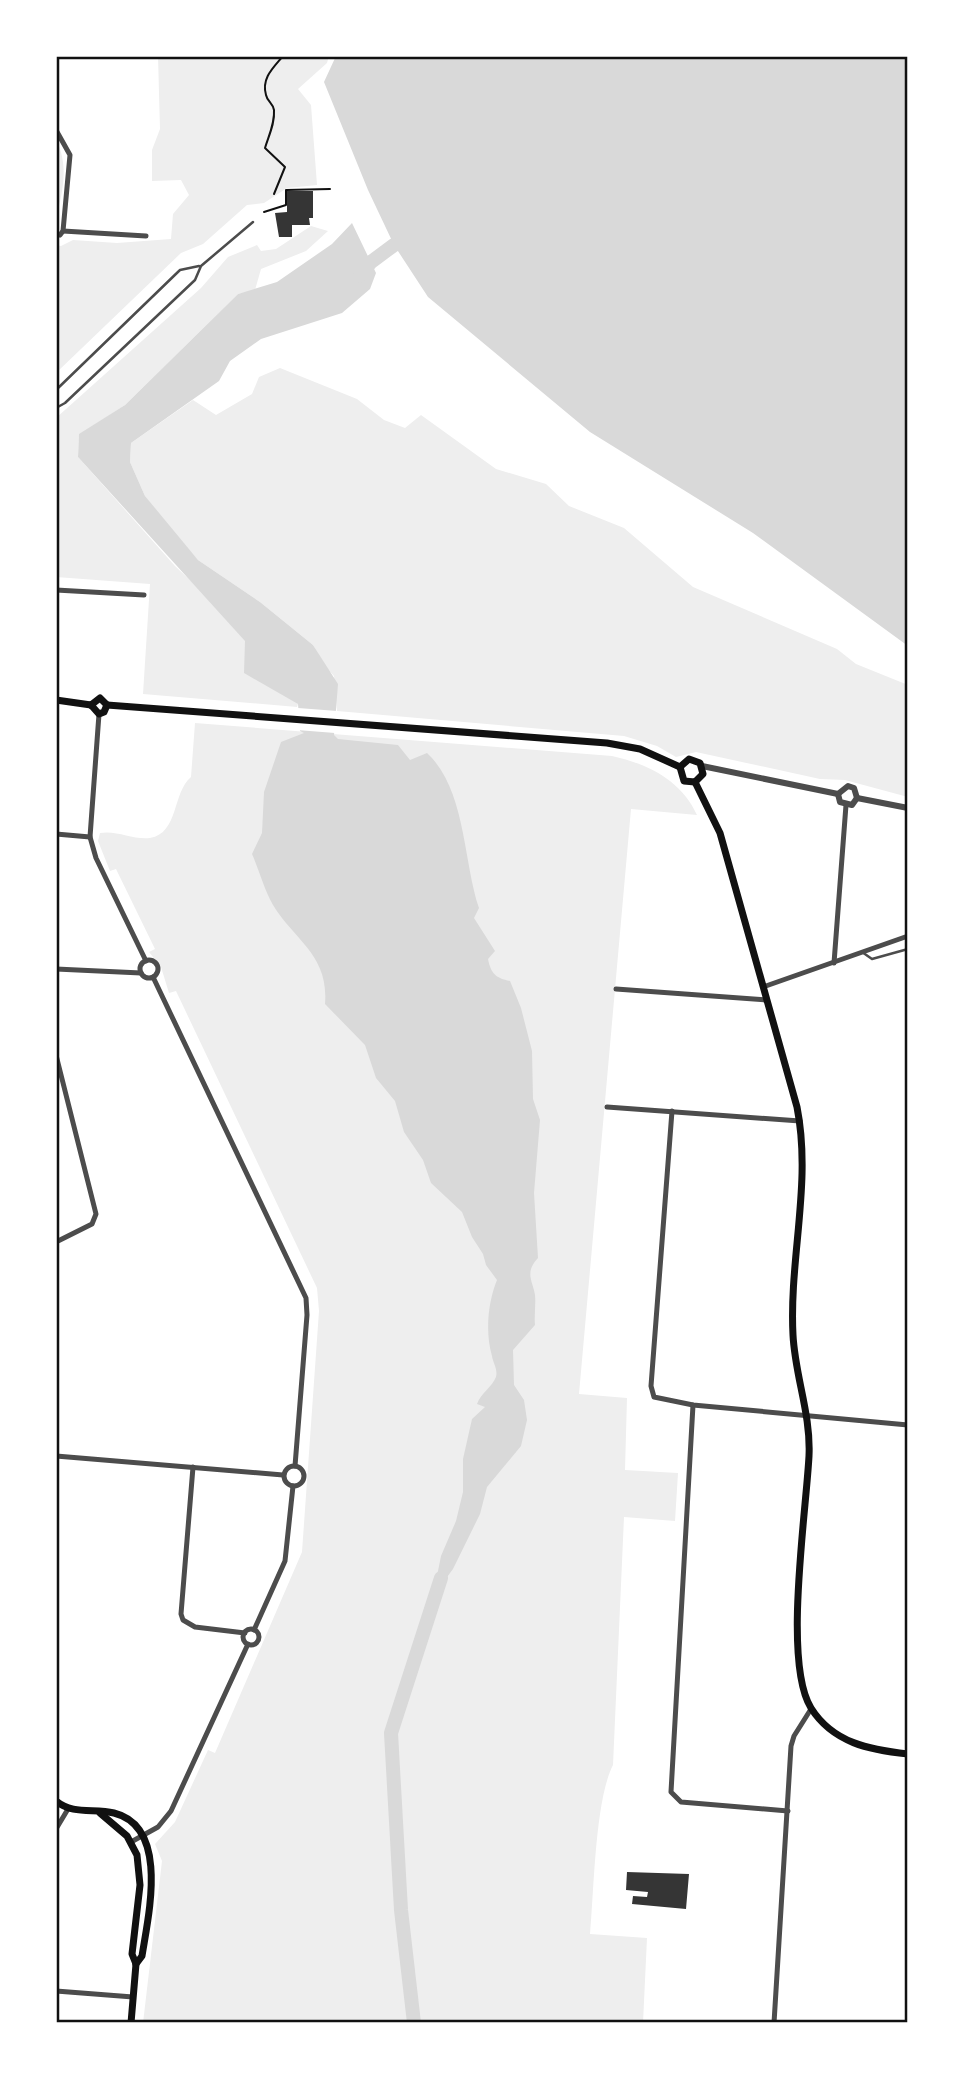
<svg xmlns="http://www.w3.org/2000/svg" width="964" height="2079" font-family="'Space Grotesk',sans-serif">
<style>
.green{fill:#eee}
.water{fill:#d9d9d9}
.pier{fill:#fff}
.lines{fill:none;stroke-linecap:round;stroke-linejoin:round}
.river{stroke:#d9d9d9;stroke-width:14}
.building{fill:#353535}
.path{stroke:#111;stroke-width:2}
.service{stroke:#4c4c4c;stroke-width:2.5}
.minor{stroke:#4c4c4c;stroke-width:5}
.tertiary{stroke:#4c4c4c;stroke-width:6}
.secondary{stroke:#111;stroke-width:7}
.neatline{fill:none;stroke:#111;stroke-width:2.5}
</style>
<rect width="100%" height="100%" fill="#fff"/>
<g class="green">
<path d="M158,56H329L327,63L298,89L311,105L317,185L287,188L264,203L247,205L203,244L181,253L56,373V245L61,246L73,240L117,243L171,239L173,214L189,195L181,180L152,181V150L160,129Z"/>
<path d="M56,139C69,166 63,190 56,218Z"/>
<path d="M311,226L328,231L306,251L261,269L255,290L238,294L125,405L79,435L78,457L175,566L214,603L298,704L297,707L143,694L150,584L56,577V418L201,288L228,257L257,245L261,251L276,249Z"/>
<path d="M280,368L357,399L384,420L405,428L421,415L496,469L546,484L569,506L624,528L693,587L837,649L856,664L908,685V797L845,780L820,779L696,752L676,757L657,746L624,736L337,711L334,676L325,666L313,645L260,602L198,560L166,524L145,496L130,462L131,443L193,400L216,415L252,394L259,377Z"/>
<path d="M195,723L612,756C648,764 681,780 697,815L631,809L579,1394L627,1398L625,1470L678,1473L675,1521L624,1517L613,1765C595,1800 594,1891 590,1934L647,1938L643,2023H143L162,1861L155,1844L175,1822L208,1750L215,1753L302,1552L319,1311L317,1288L176,991L169,993L161,967L149,952L155,949L116,869L110,871L98,841L100,833C117,830 133,840 150,838C179,833 172,793 191,777Z"/>
</g>
<g class="water">
<path d="M336,56H908V646L753,533L590,432L428,297L394,245L368,190L324,82Z"/>
<path d="M352,223L376,273L370,289L342,313L261,339L230,361L219,381L131,443L130,462L145,496L198,560L260,602L313,645L338,684L334,735L338,739L398,745L410,760L427,753C466,789 463,861 479,908L474,918L495,951L488,959C491,974 496,978 510,981L521,1008L532,1051L533,1099L540,1120L534,1193L538,1258C524,1273 533,1281 535,1295C536,1305 534,1315 535,1325L513,1350L514,1385L524,1400L527,1420L521,1446L487,1487L480,1514L453,1569L433,1596L441,1556L456,1521L463,1492V1459L472,1419L485,1407L477,1404C481,1393 492,1387 496,1377C498,1369 493,1363 492,1356C485,1332 488,1302 497,1280L486,1265L483,1254L472,1237L462,1212L431,1183L423,1160L404,1132L395,1101L376,1078L365,1045L325,1004C329,955 295,941 273,905C264,889 259,870 252,854L262,833L264,792L281,742L304,733L300,731L298,704L244,673L245,641L78,457L79,434L125,405L238,294L277,282L332,244Z"/>
</g>
<path class="pier" d="M298,708L337,711L335,733L297,730Z"/>
<g class="lines">
<g class="river">
<path d="M360,276L371,262L394,245"/>
<path d="M414,2023L401,1910L391,1733L441,1578"/>
</g>
</g>
<g class="building">
<path d="M287,191H313V218H309L310,225H292V237H279L275,213L287,212Z"/>
<path d="M627,1872L689,1874L686,1909L632,1904L633,1896L647,1897L648,1892L626,1890Z"/>
</g>
<g class="lines">
<g class="path">
<path d="M274,194L285,167L265,148C269,135 275,123 274,110C273,103 267,101 266,95C261,78 274,67 283,56"/>
<path d="M264,212L286,205V190L330,189"/>
</g>
<g class="service">
<path d="M56,390L180,270L199,266"/>
<path d="M56,408L65,403L195,280L201,266L253,222"/>
<path d="M862,952L872,959L908,949"/>
</g>
<g class="minor">
<path d="M56,130L70,155L63,231L60,235"/>
<path d="M63,231L146,236"/>
<path d="M56,590L144,595"/>
<path d="M99,714L90,837L96,858L146,961"/>
<path d="M56,834L90,837"/>
<circle cx="149" cy="969" r="9"/>
<path d="M834,963L846,805"/>
<path d="M56,969L141,973"/>
<path d="M153,977L306,1298L307,1315L295,1466"/>
<path d="M763,987L908,936"/>
<path d="M616,989L767,1000"/>
<path d="M56,1055L96,1214L92,1224L56,1242"/>
<path d="M607,1107L800,1121"/>
<path d="M672,1111L651,1386L654,1397L693,1405L908,1425"/>
<path d="M693,1405L671,1792L681,1802L788,1811"/>
<path d="M56,1456L283,1475"/>
<circle cx="294" cy="1476" r="10"/>
<path d="M193,1467L181,1614L183,1620L195,1627L245,1633"/>
<circle cx="251" cy="1637" r="8"/>
<path d="M254,1630L285,1561L293,1486"/>
<path d="M56,1829L68,1809"/>
<path d="M131,1842L158,1827L171,1811L248,1644"/>
<path d="M56,1991L133,1997"/>
<path d="M774,2023L791,1746L794,1736L811,1709"/>
</g>
<g class="tertiary">
<path d="M702,766L838,794"/>
<path d="M838,794L848,786L854,788L857,798"/>
<path d="M838,794L840,802L852,805L857,798"/>
<path d="M857,798L908,808"/>
</g>
<g class="secondary">
<path d="M56,700L91,705"/>
<path d="M91,705L99,714L104,712L107,705"/>
<path d="M91,705L100,698L107,705"/>
<path d="M107,705L607,743L640,749L680,767"/>
<path d="M680,767L689,759L700,763L703,774L695,782"/>
<path d="M680,767L684,781L695,782"/>
<path d="M695,782L720,833L797,1107C812,1183 789,1258 793,1335C795,1376 811,1414 809,1456C806,1514 783,1663 811,1708C833,1743 870,1750 908,1754"/>
<path d="M56,1801C73,1815 94,1808 114,1813C170,1827 148,1917 142,1956L136,1964"/>
<path d="M100,1813L127,1836L137,1855L140,1885L132,1954L136,1964L131,2023"/>
</g>
</g>
<rect width="964" height="2079" fill="none" stroke="#ffffff" stroke-width="116"/>
<rect x="58" y="58" width="848" height="1963" class="neatline"/>
</svg>
